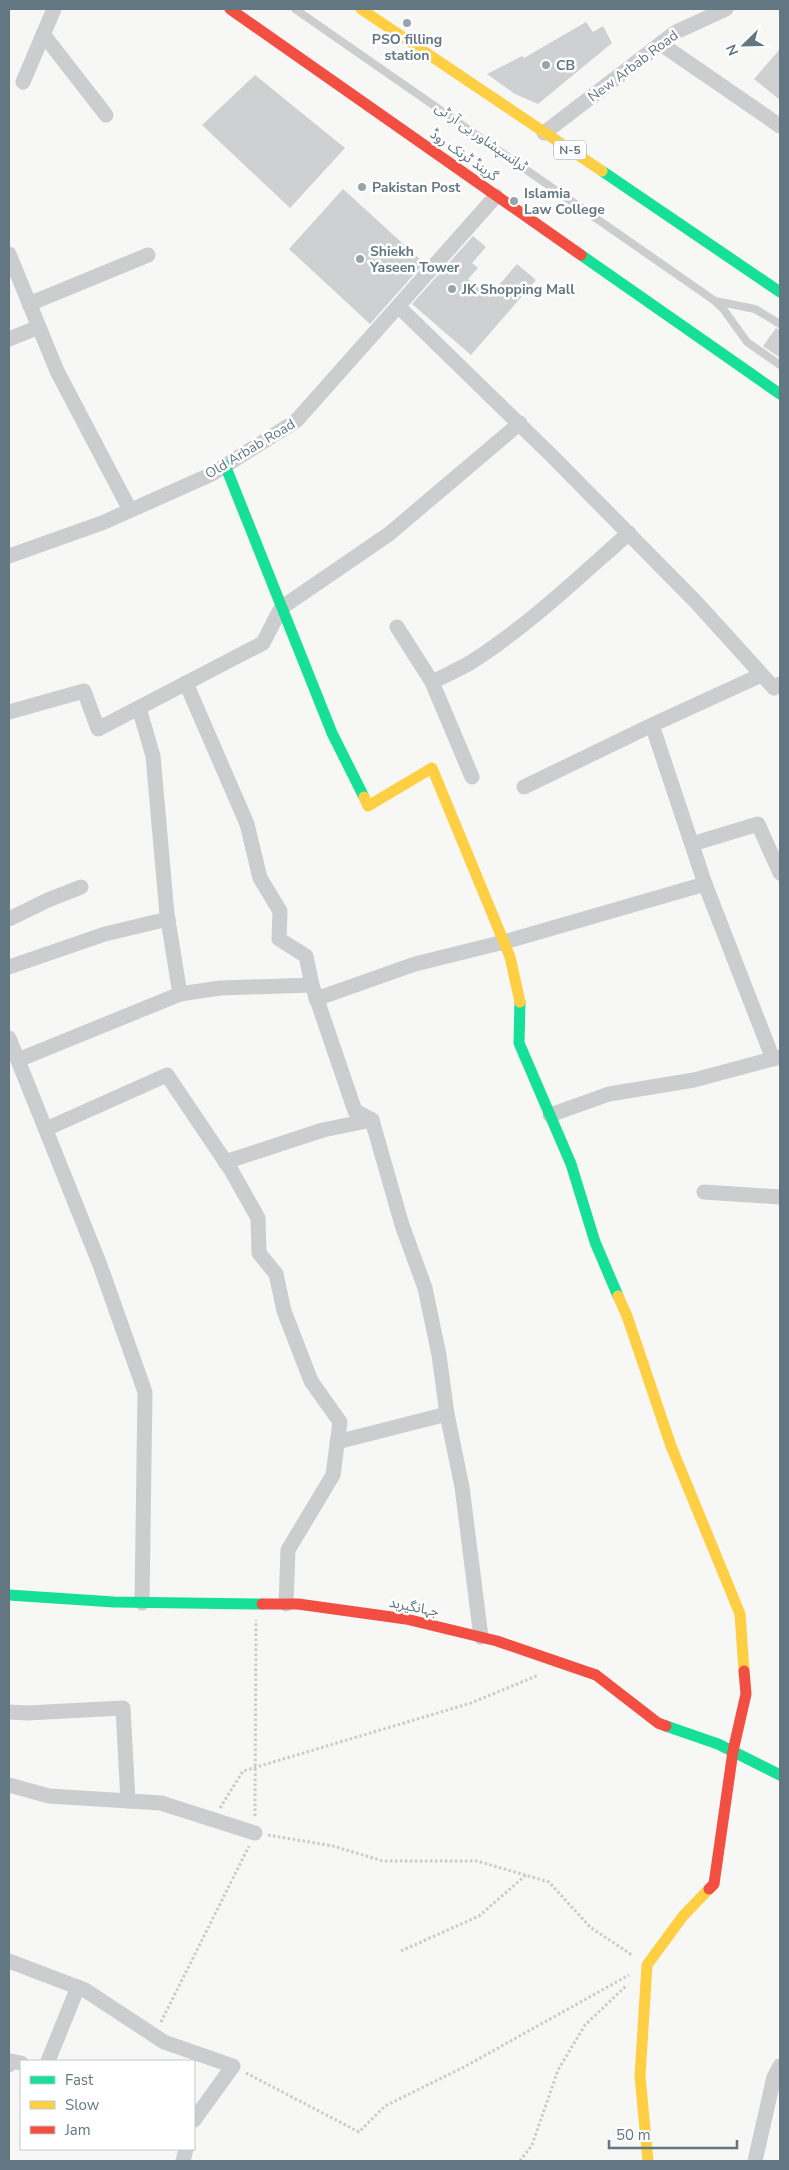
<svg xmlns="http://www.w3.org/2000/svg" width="789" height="2170" font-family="'Nunito Sans','Noto Sans Arabic',sans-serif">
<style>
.building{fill:#ced0d1}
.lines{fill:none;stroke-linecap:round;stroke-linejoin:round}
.path{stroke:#c9cbcc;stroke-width:3;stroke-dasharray:2.5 2.5;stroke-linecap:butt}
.lane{stroke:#cccdce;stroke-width:8}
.street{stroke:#cccdce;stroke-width:15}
.fast{stroke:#16e098;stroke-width:11}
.slow{stroke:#ffcf43;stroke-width:11}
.jam{stroke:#f24e42;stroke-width:11}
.poi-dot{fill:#96a4ab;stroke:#fff;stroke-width:2}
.labels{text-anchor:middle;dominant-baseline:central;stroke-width:5;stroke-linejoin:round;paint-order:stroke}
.shield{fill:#fff;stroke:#91a0a8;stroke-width:1}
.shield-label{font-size:12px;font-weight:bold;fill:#627782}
.poi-label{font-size:14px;font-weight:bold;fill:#627782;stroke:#fff;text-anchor:start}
.street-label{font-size:14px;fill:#627782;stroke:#fff}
</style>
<rect width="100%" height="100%" fill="#f7f7f6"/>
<g class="building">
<path d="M586,22L593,32L603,26L612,43L538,104L515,94L487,74L522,56L524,58Z"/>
<path d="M780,49V100L754,79Z"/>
<path d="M255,75L345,148L290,208L202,125Z"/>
<path d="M343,189L424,263L370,324L289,249Z"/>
<path d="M473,236L486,247L472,263L478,268L468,279L489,297L517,264L536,280L471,355L412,304Z"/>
<path d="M776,328L780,330V358L763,346Z"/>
</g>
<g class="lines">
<g class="path">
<path d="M220,1808L243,1771L471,1703L539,1675"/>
<path d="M255,1816L256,1620"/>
<path d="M268,1835L333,1846L383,1861H477L549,1882L590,1927L632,1955"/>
<path d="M401,1951L479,1916L526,1875"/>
<path d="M161,2022L249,1846"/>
<path d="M246,2073L359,2132L385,2106L464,2067L629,1975"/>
<path d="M520,2161L532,2145L558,2070L585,2025L627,1985"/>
</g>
<g class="lane">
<path d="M295,9L715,301"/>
<path d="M780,324L755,309L715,301L724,310L747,342L780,365"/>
</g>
<g class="street">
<path d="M43,34L106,115"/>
<path d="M661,44L780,126"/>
<path d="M23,82L54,9"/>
<path d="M544,133L676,32L726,9"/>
<path d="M9,254L57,371L130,510"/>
<path d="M29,304L148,255"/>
<path d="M399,307L552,456L695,601L774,688L780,684"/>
<path d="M9,339L39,327"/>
<path d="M9,556L102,523L212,474L296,421L496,196"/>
<path d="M397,627L432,682L472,777"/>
<path d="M432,682C446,675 460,669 473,661C529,625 579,577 629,533"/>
<path d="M186,683L247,824L260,878L280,911L279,939L306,956L312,985"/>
<path d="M139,708L153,756L167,914L180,994"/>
<path d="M9,712L84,691L98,729L263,643L281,608L389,534L520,423"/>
<path d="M652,725L705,884L773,1059"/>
<path d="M524,787L652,725L761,675"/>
<path d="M692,844L758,824L780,873"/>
<path d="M9,919L48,900L81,887"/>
<path d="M9,967L105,934L168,919"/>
<path d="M316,999L415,964L504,942L705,884"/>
<path d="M9,1038L100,1265L145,1392L142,1603"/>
<path d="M18,1060L180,994L220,988L312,985L355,1111L372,1120L402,1225L425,1288L439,1355L447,1414L462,1487L481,1637"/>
<path d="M550,1115L609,1094L694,1080L780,1057"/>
<path d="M46,1129L167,1075L231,1170L258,1218L259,1253L276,1274L284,1311L311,1381L340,1422L333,1475L288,1550L286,1604"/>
<path d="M225,1162L323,1130L372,1120"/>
<path d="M704,1192L780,1197"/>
<path d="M337,1442L447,1414"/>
<path d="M9,1712L27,1713L123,1708L128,1801"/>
<path d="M9,1785L49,1796L161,1803L255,1833"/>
<path d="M9,1961L85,1990L164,2042L233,2066L194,2120"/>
<path d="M48,2061L78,1987"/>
<path d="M9,2065L11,2061L21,2063"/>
<path d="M183,2161L186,2149"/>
<path d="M755,2161L774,2077L780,2066"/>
</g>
<g class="fast">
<path d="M602,171L780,292"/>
<path d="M581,255L780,394"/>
<path d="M225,465L332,733L364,797"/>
<path d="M520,1002L519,1043L571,1164L595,1242L618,1296"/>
<path d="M9,1595L114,1602L262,1604"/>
<path d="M666,1726L718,1744L780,1775"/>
</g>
<g class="slow">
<path d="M361,9L602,171"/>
<path d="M364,797L368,806L432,768L510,957L520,1002"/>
<path d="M618,1296L627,1316L671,1446L740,1614L744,1671"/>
<path d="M648,2161L640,2076L647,1965L683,1916L709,1889"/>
</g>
<g class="jam">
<path d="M230,9L581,255"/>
<path d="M262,1604H298L406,1619L497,1641L596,1675L658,1723L666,1726"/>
<path d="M709,1889L714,1884L733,1751L746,1694L744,1671"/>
</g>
</g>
<g class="poi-dot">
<circle cx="407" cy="23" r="5"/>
<circle cx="546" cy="65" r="5"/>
<circle cx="362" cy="187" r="5"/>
<circle cx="514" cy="201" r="5"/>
<circle cx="360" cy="259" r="5"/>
<circle cx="452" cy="289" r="5"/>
</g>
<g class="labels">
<rect class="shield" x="554" y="140.5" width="32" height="19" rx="4"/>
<g class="shield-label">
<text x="570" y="150">N-5</text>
</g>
<g class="poi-label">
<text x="407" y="39" text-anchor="middle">PSO filling<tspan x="407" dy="16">station</tspan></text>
<text x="556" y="65">CB</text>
<text x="372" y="187">Pakistan Post</text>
<text x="524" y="193">Islamia<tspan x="524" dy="16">Law College</tspan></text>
<text x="370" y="251">Shiekh<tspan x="370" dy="16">Yaseen Tower</tspan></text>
<text x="462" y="289">JK Shopping Mall</text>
</g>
<g class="street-label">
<text transform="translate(633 66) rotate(-37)">New Arbab Road</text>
<text transform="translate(481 137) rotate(35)">ٹرانسپشاور بی آر ٹی</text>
<text transform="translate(464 155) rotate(35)">گرینڈ ٹرنک روڈ</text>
<text transform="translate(250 449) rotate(-31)">Old Arbab Road</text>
<text transform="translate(414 1607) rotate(11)">جہانگیربد</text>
</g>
</g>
<rect width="789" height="2170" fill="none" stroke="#627782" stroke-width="20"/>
<rect x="20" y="2060" width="175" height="90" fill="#ffffff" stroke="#c0c9cd"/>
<rect x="30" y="2076" width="25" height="8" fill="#16e098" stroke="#c0c9cd"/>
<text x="65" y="2085" font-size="15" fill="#627782">Fast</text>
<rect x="30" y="2101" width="25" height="8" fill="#ffcf43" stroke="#c0c9cd"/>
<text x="65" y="2110" font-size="15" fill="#627782">Slow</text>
<rect x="30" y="2126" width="25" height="8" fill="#f24e42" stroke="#c0c9cd"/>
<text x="65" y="2135" font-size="15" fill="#627782">Jam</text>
<g transform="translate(744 45) rotate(247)" stroke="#ffffff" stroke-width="4" paint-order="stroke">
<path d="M0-4L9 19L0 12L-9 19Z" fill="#627782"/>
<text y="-8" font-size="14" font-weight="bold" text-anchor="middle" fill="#627782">N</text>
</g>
<path d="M609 2140v8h128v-8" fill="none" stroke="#627782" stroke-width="2.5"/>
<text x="616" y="2140" font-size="15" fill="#627782" stroke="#ffffff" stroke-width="4" paint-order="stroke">50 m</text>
</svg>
